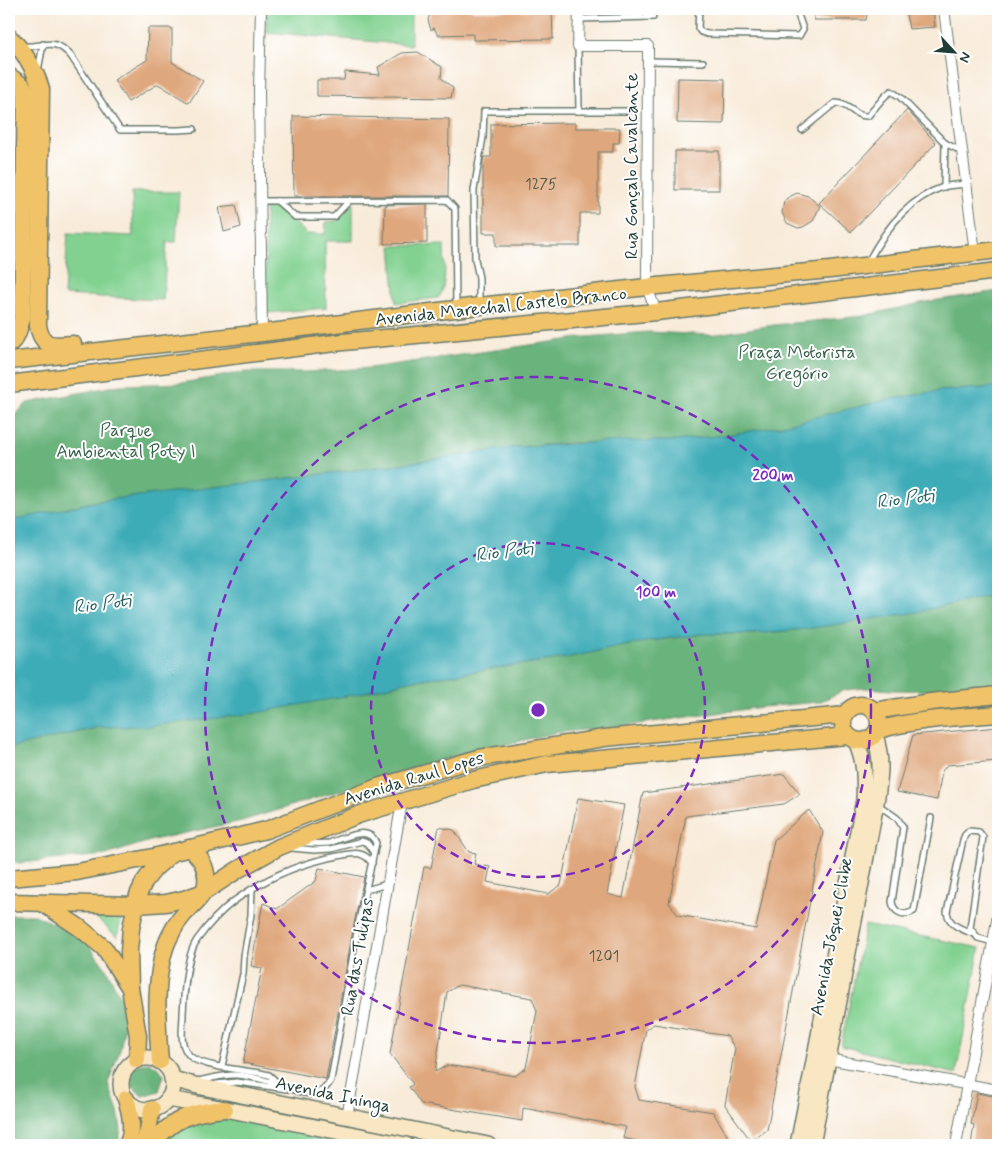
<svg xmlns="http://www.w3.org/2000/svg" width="1007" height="1154" font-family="Mynerve,sans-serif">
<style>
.green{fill:#82d191;stroke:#508762}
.forest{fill:#69b37b;stroke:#447858}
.water{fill:#3cacb7;stroke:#2e7476}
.building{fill:#dfa77d;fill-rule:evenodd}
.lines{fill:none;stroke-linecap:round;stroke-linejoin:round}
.lane-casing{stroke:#6b7a6e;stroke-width:8}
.street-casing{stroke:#6b7a6e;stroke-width:12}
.secondary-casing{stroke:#6b7a6e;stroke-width:18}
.primary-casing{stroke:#6b7a6e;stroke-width:19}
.lane{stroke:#fff;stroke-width:5}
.street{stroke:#fff;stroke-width:10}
.secondary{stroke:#f9e7c3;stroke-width:15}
.primary{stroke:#f0c369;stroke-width:16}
.ring{fill:none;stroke:#7b2cbf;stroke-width:2.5;stroke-dasharray:9 6}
.labels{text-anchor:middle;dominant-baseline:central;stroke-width:4;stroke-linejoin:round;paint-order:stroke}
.number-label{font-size:15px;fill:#4f5846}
.street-label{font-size:18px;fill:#1f3d34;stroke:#fff}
.park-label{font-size:18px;fill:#38624b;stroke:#fff}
.water-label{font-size:19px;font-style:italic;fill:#296462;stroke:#fff}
.centre{fill:#7b2cbf;stroke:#fff;stroke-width:2.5}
.ring-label{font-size:15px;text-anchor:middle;font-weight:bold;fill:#7b2cbf;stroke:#fff;stroke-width:4;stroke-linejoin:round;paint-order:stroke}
</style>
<rect width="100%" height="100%" fill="#fff"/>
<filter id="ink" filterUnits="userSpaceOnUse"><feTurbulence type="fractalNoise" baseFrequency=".02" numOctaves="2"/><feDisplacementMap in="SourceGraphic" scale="10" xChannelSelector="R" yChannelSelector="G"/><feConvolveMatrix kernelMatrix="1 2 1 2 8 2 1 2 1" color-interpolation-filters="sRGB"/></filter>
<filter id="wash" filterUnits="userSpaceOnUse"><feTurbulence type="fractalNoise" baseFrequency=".0096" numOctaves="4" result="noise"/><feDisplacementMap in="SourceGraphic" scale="20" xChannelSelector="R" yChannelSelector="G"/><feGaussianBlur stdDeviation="1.12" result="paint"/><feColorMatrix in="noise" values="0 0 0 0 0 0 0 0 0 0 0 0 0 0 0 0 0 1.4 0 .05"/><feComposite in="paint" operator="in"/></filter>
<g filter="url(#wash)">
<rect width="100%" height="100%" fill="#f8ebd9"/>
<g class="green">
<path d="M266,9H411V45L266,32Z"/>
<path d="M132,192H179L176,242H167L163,300L64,295L68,233L133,236Z"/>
<path d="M353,202V241H325L326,308L266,313L265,203H275L307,234H325L326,222L336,221Z"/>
<path d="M444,245C444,258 448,289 438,298L396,303L391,246Z"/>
<path d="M90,912H123L117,937Z"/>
<path d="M865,925L980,948L956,1074L841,1046Z"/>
<path d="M222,1114L335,1135L333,1145H158L176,1125Z"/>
</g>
<g class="forest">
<path d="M998,291V387L937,391L779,426L726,435L674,441L569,443L518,447L364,469L98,501L15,520L14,416L27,403L120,385L182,383L244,372H307L370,368L586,337L648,332L711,335L774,325L863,316L925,302Z"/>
<path d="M998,594V686L942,691L892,690L867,688L845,690L819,702L762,707L615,727L553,733L430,763L242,821L153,840L106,855L19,863L9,860V748L100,727L151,726L202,719L357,694L409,681L565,658L649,641L703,634H754L806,629L912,613Z"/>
<path d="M9,915H35L67,930L88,944L107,970L121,998L126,1020L120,1050L108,1083L118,1111L121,1130L117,1145H9Z"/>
<path d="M148,1062L158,1067L164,1075L159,1091L142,1096L127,1081L133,1067Z"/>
</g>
<path class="water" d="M998,387V594L912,613L806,629L754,634H703L649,641L565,658L409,681L357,694L256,713L151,726L100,727L9,748V521L98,501L364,469L518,447L623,441H674L726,435L779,426L886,400L937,391Z"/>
<g id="blocks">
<g class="building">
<path d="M432,9H473L472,11L552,10L553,39L473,40V34L438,35L434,28L431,30L428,20Z"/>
<path d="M814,9H868L866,20H814Z"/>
<path d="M905,9H933L935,27L909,29Z"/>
<path d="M148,28H172V62L203,81L189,103L158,84L128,102L114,80L147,60Z"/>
<path d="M418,52L442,67L441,78L453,88L451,98L317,96V80H344L345,72L380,75L378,67L402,53Z"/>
<path d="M678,78L725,79L724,124L677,123Z"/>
<path d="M907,110L936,143L851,232L819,203Z"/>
<path d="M293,116L449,119L448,196H294Z"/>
<path d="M575,123V128H620L619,143H613V152H598V213H580V246H496V233H483V162L484,157H491V124Z"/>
<rect x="675" y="151" width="44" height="39"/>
<path d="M797,193L808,196L820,206L813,221L803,227L798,228L787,223L782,213L784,202L787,198Z"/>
<path d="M427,204V243L384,244L385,205Z"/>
<path d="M236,205L241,227L224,232L219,207Z"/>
<path d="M998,727V761L947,765L942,771L937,800L897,792L913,735Z"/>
<path d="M784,774L800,794L784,804L686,816L669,903L678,915L756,929L774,840L809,810L823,832L767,1130L751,1141L725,1105L735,1048L727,1036L654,1024L646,1029L635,1087L639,1100L713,1112L733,1145H653L623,1138L626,1127L523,1108L522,1121L421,1104L409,1087L413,1084L390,1054L424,867L431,868L439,827L454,830L469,852L476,853L474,864L490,867L487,882L548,894L561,885L578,798L624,805L607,894L623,898L643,793ZM459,985L532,998L537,1011L526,1068L515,1076L448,1065L435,1072L447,992Z"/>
<path d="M319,868L364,877L355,919L326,1079L243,1063L262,968L251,966L263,903L277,909L316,881Z"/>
<path d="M977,1093L998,1097V1145H971L974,1125L971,1124Z"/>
</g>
</g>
</g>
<g filter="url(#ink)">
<use href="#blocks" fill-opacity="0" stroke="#6b7a6e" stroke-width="1"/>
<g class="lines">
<g class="lane-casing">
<g id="lane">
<path d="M699,9L698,28L701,32L707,34L799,36L803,29L796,9"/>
<path d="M579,19L653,17"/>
<path d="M23,46C46,48 53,36 71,56L120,130H179L194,129"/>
<path d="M578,46L579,111"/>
<path d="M649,61L703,62"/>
<path d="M38,71L43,44"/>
<path d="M802,130L835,103C849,103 854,117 868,116L884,97L891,91L900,97L945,143L961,151"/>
<path d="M944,187L945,143"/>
<path d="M261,201L447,200L455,209L456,307"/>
<path d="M277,201L295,217H334L350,200"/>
<path d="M868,262C884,231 908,199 943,187C950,185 959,185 966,184"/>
<path d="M479,303V278L475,259L474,190L483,137L484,111H627"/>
<path d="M877,804L897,818L903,827L892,902C894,913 904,917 914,911L931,818"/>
<path d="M292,848L314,850L331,849L362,841L367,843L374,853"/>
<path d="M366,890L387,884"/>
<path d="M974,934C962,929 949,926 947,912L963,840L965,835L969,831L979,832L983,837L970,928L978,938L993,942"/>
<path d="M222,1066L243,974L244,956L251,915L252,889"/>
<path d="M198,1081C210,1079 224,1074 236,1075C250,1076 265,1080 278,1084C298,1090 317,1105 331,1080L359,920L376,843C369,824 342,839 329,843C321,844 312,843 304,843"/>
<path d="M216,1084L237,1082L287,1089"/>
<path d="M279,1084L269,1075L260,1073C243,1070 203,1067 191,1057C178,1046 183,1028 183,1014C184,994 186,956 197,940C207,926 221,911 234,901C265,878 301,863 338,856C345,855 354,852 360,854C365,855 369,859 372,863"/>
</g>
</g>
<g class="street-casing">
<g id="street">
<path d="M261,9L259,91L262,333"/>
<path d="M579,9L578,46H648L647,287L656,312"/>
<path d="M944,9L975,253"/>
<path d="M828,1059L998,1090"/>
<path d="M347,1117L402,802"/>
<path d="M344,1145L347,1133"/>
<path d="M956,1145L998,915"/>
</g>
</g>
<g class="secondary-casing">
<g id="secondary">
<circle cx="147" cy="1084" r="26"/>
<path d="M172,1079L202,1087L488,1145"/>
<path d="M168,1099L225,1109L406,1145"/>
<path d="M798,1145L864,800C865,779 865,761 856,741"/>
<path d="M812,1145L876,803C880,777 883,761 875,735"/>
</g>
</g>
<g class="primary-casing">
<g id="primary">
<path d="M9,37C24,51 35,69 41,89L38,326C43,349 53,345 73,344"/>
<path d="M9,76L22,85L26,92L22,318C19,328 18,338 9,344"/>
<path d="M9,361L262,333L479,306L647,287L830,270L998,250"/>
<path d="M9,384L343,342L656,312L998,271"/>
<circle cx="861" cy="723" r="18"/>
<path d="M874,711L931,702L998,695"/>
<path d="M878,730C917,719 958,717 998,714"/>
<path d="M9,878L77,872L153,857L266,830L378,787L479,758L604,738L845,715"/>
<path d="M9,902L136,905L166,903L184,899L204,892L239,869L279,847L358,815L473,780L547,764L847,736"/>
<path d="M44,904L80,928L104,948L130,988"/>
<path d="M137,1060L138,1036L130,988L129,951L131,928L138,895L144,882L154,869L171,854"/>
<path d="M160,1061C157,1025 153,966 171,934C174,928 177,922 181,918C189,907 204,898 206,884C208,869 201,857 189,848"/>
<path d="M126,1099C131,1114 134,1131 127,1145"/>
<path d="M144,1145L148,1130L152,1109"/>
<path d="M150,1145C174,1118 190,1112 225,1109"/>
</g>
</g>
<use href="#lane" class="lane"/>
<use href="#street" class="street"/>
<use href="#secondary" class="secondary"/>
<use href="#primary" class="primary"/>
</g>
</g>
<g class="ring">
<circle cx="538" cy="710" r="167"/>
<circle cx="538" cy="710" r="333"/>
</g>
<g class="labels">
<g class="number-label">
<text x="541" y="185">1275</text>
<text x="604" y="957">1201</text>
</g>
<g class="street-label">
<text transform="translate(632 166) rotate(-90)">Rua Gonçalo Cavalcante</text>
<text transform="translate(501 307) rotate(-6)">Avenida Marechal Castelo Branco</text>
<text transform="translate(414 779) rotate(-17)">Avenida Raul Lopes</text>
<text transform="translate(832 937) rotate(-79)">Avenida Jóquei Clube</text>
<text transform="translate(358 957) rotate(-80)">Rua das Tulipas</text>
<text transform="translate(333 1095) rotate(12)">Avenida Ininga</text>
</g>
<g class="park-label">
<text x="797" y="353">Praça Motorista<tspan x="797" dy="21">Gregório</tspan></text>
<text x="126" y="431">Parque<tspan x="126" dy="21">Ambiental Poty I</tspan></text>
</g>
<g class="water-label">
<text transform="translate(905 499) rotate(-7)">Rio Poti</text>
<text transform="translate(504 552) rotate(-7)">Rio Poti</text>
<text transform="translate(102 604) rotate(-7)">Rio Poti</text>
</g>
</g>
<circle cx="538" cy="710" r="8" class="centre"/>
<g class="ring-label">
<text x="773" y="480">200 m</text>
<text x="656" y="597">100 m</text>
</g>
<rect width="1007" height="1154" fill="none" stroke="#fff" stroke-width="30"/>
<g transform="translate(954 52) rotate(116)" stroke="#ffffff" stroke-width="4" paint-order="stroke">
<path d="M0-4L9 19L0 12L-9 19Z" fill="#1f3d34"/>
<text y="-8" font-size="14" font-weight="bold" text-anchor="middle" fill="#1f3d34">N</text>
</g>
</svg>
